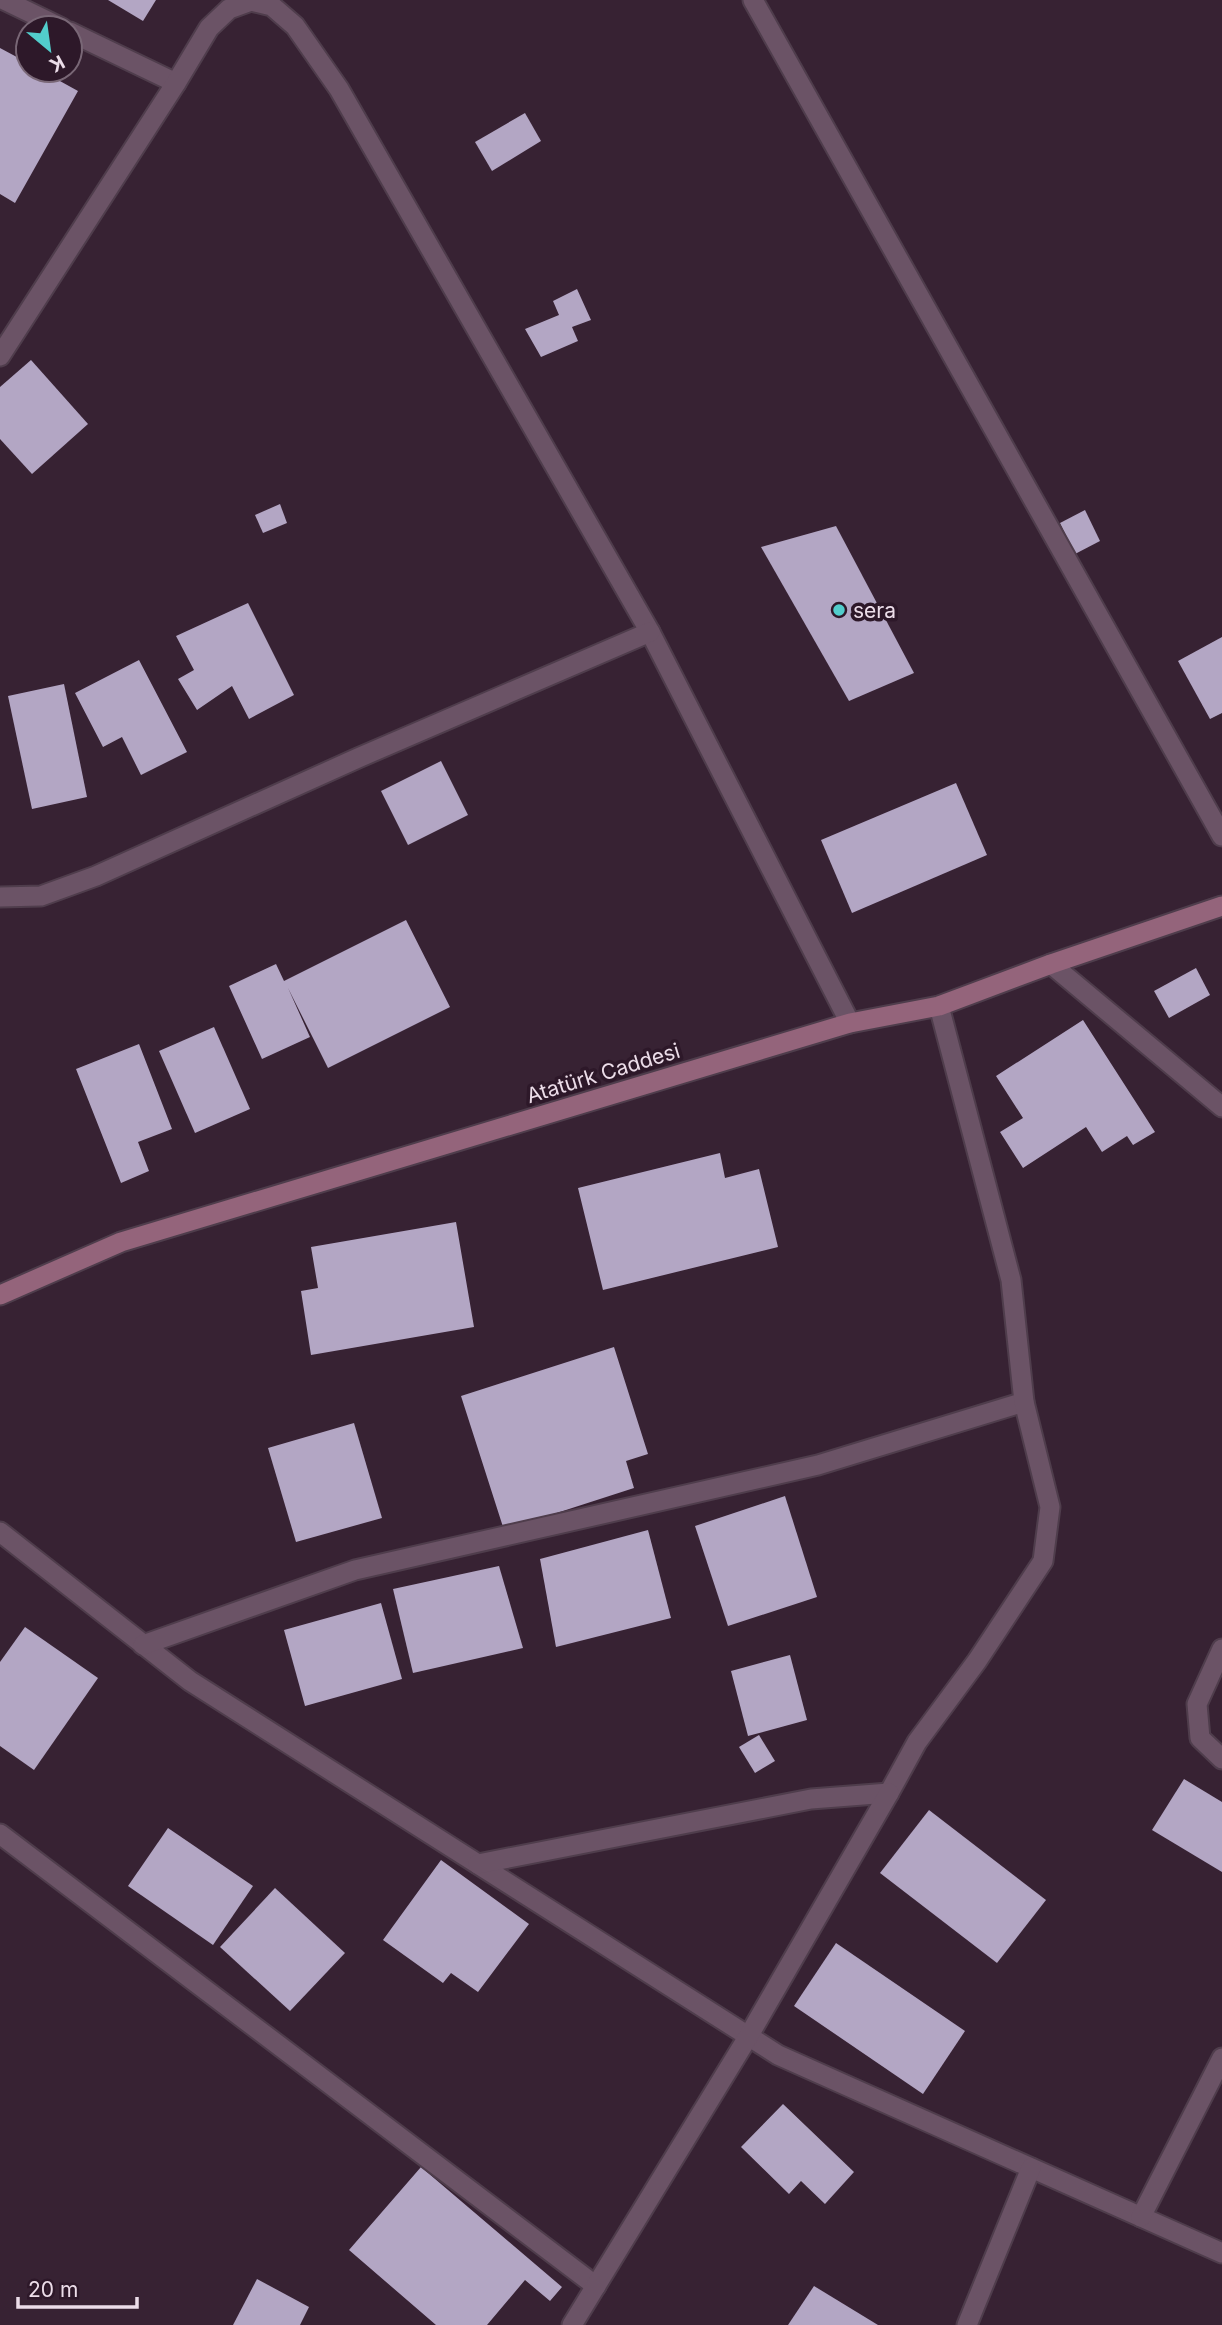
<svg xmlns="http://www.w3.org/2000/svg" width="1222" height="2325" font-family="Inter,sans-serif">
<style>
.building{fill:#b3a6c4}
.lines{fill:none;stroke-linecap:round;stroke-linejoin:round}
.minor-casing{stroke:#4f3d4c;stroke-width:23}
.secondary-casing{stroke:#4f3d4c;stroke-width:23}
.minor{stroke:#6b5366;stroke-width:19}
.secondary{stroke:#94647b;stroke-width:19}
.poi-dot{fill:#52cdcc;stroke:#2d1829;stroke-width:2.5}
.labels{text-anchor:middle;dominant-baseline:central;stroke-width:7;stroke-linejoin:round;paint-order:stroke}
.poi-label{font-size:21px;fill:#ecdde9;stroke:#2d1829;text-anchor:start}
.street-label{font-size:21px;fill:#ecdde9;stroke:#2d1829}
</style>
<rect width="100%" height="100%" fill="#372233"/>
<g class="building">
<path d="M108,0H156L143,21Z"/>
<path d="M0,48L28,63V70H40L78,91L15,203L0,194Z"/>
<path d="M525,113L541,141L492,171L475,142Z"/>
<path d="M577,289L591,320L572,327L578,341L541,357L525,329L559,315L553,301Z"/>
<path d="M31,360L88,424L32,474L0,439V387Z"/>
<path d="M280,504L287,523L263,533L255,515Z"/>
<path d="M1085,510L1100,541L1075,554L1060,523Z"/>
<path d="M836,526L914,673L849,701L761,547Z"/>
<path d="M248,603L294,695L249,719L232,686L197,710L178,679L194,670L176,636Z"/>
<path d="M1222,637V713L1210,719L1178,661Z"/>
<path d="M139,660L187,752L141,775L122,737L103,747L75,693Z"/>
<path d="M64,684L87,797L32,809L8,696Z"/>
<path d="M441,761L468,815L408,845L381,791Z"/>
<path d="M956,783L987,855L852,913L821,840Z"/>
<path d="M406,920L450,1007L328,1068L288,988L310,1037L262,1059L229,986L276,964L284,981Z"/>
<path d="M1196,968L1210,995L1169,1018L1154,991Z"/>
<path d="M1083,1020L1155,1132L1133,1145L1127,1136L1102,1152L1086,1127L1023,1168L1000,1132L1023,1118L996,1076Z"/>
<path d="M214,1027L250,1109L195,1133L159,1051Z"/>
<path d="M139,1044L172,1129L138,1142L149,1171L121,1183L76,1069Z"/>
<path d="M720,1153L725,1178L759,1169L778,1247L603,1290L578,1188Z"/>
<path d="M456,1222L474,1327L311,1355L301,1291L318,1288L311,1247Z"/>
<path d="M614,1347L648,1454L626,1461L634,1488L504,1530L461,1396Z"/>
<path d="M354,1423L382,1518L296,1542L268,1448Z"/>
<path d="M785,1496L817,1597L728,1626L695,1526Z"/>
<path d="M648,1530L671,1618L556,1647L540,1559Z"/>
<path d="M499,1566L523,1648L413,1673L393,1589Z"/>
<path d="M381,1603L402,1679L305,1706L284,1630Z"/>
<path d="M25,1627L98,1678L34,1770L0,1746V1662Z"/>
<path d="M790,1655L807,1720L748,1736L731,1671Z"/>
<path d="M759,1735L775,1761L755,1773L739,1747Z"/>
<path d="M1184,1779L1222,1802V1872L1152,1830Z"/>
<path d="M929,1810L1046,1900L997,1963L880,1873Z"/>
<path d="M168,1828L253,1886L213,1945L128,1886Z"/>
<path d="M441,1860L529,1924L478,1992L451,1973L443,1983L383,1940Z"/>
<path d="M275,1888L345,1953L290,2011L220,1947Z"/>
<path d="M836,1943L965,2031L923,2094L794,2006Z"/>
<path d="M783,2104L854,2172L825,2204L801,2181L789,2194L741,2147Z"/>
<path d="M421,2167L562,2287L550,2301L525,2280L487,2325H436L349,2250Z"/>
<path d="M257,2279L309,2307L300,2325H233Z"/>
<path d="M814,2286L878,2325H788Z"/>
</g>
<g class="lines">
<g class="minor-casing">
<g id="minor">
<path d="M4,0L62,28"/>
<path d="M753,0L1222,836"/>
<path d="M70,32L176,83"/>
<path d="M0,356L176,83L209,28L229,9L251,1L272,6L295,26L339,89L650,632L850,1023"/>
<path d="M0,897L41,896L96,876L358,758L650,632"/>
<path d="M1051,964L1222,1107"/>
<path d="M0,1532L190,1681L778,2055L1222,2253"/>
<path d="M143,1645L355,1570L818,1465L1024,1402"/>
<path d="M1222,1649L1197,1704L1200,1738L1222,1759"/>
<path d="M0,1834L596,2286"/>
<path d="M478,1864L811,1799L889,1793L917,1742L977,1661L1043,1561L1050,1507L1024,1402L1011,1280L939,1006"/>
<path d="M1141,2217L1222,2058"/>
<path d="M572,2325L748,2037L889,1793"/>
<path d="M967,2325L1031,2168"/>
</g>
</g>
<g class="secondary-casing">
<path id="secondary" d="M0,1295L121,1242L850,1023L939,1006L1051,964L1222,906"/>
</g>
<use href="#minor" class="minor"/>
<use href="#secondary" class="secondary"/>
</g>
<circle class="poi-dot" cx="839" cy="610" r="7"/>
<g class="labels">
<g class="poi-label">
<text x="853" y="610">sera</text>
</g>
<g class="street-label">
<text transform="translate(603 1073) rotate(-17)">Atatürk Caddesi</text>
</g>
</g>
<g transform="translate(49 49) rotate(151)"><circle r="33" fill="#2d1829" stroke="#796776" stroke-width="2"/>
<path d="M0-5L12 26L0 18L-12 26Z" fill="#52cdcc"/>
<text y="-10" font-size="19" font-weight="bold" text-anchor="middle" fill="#ecdde9">K</text>
</g>
<path d="M18 2297v10h119v-10" fill="none" stroke="#ecdde9" stroke-width="3.5"/>
<text x="28" y="2297" font-size="21" fill="#ecdde9" stroke="#2d1829" stroke-width="5" paint-order="stroke">20 m</text>
</svg>
